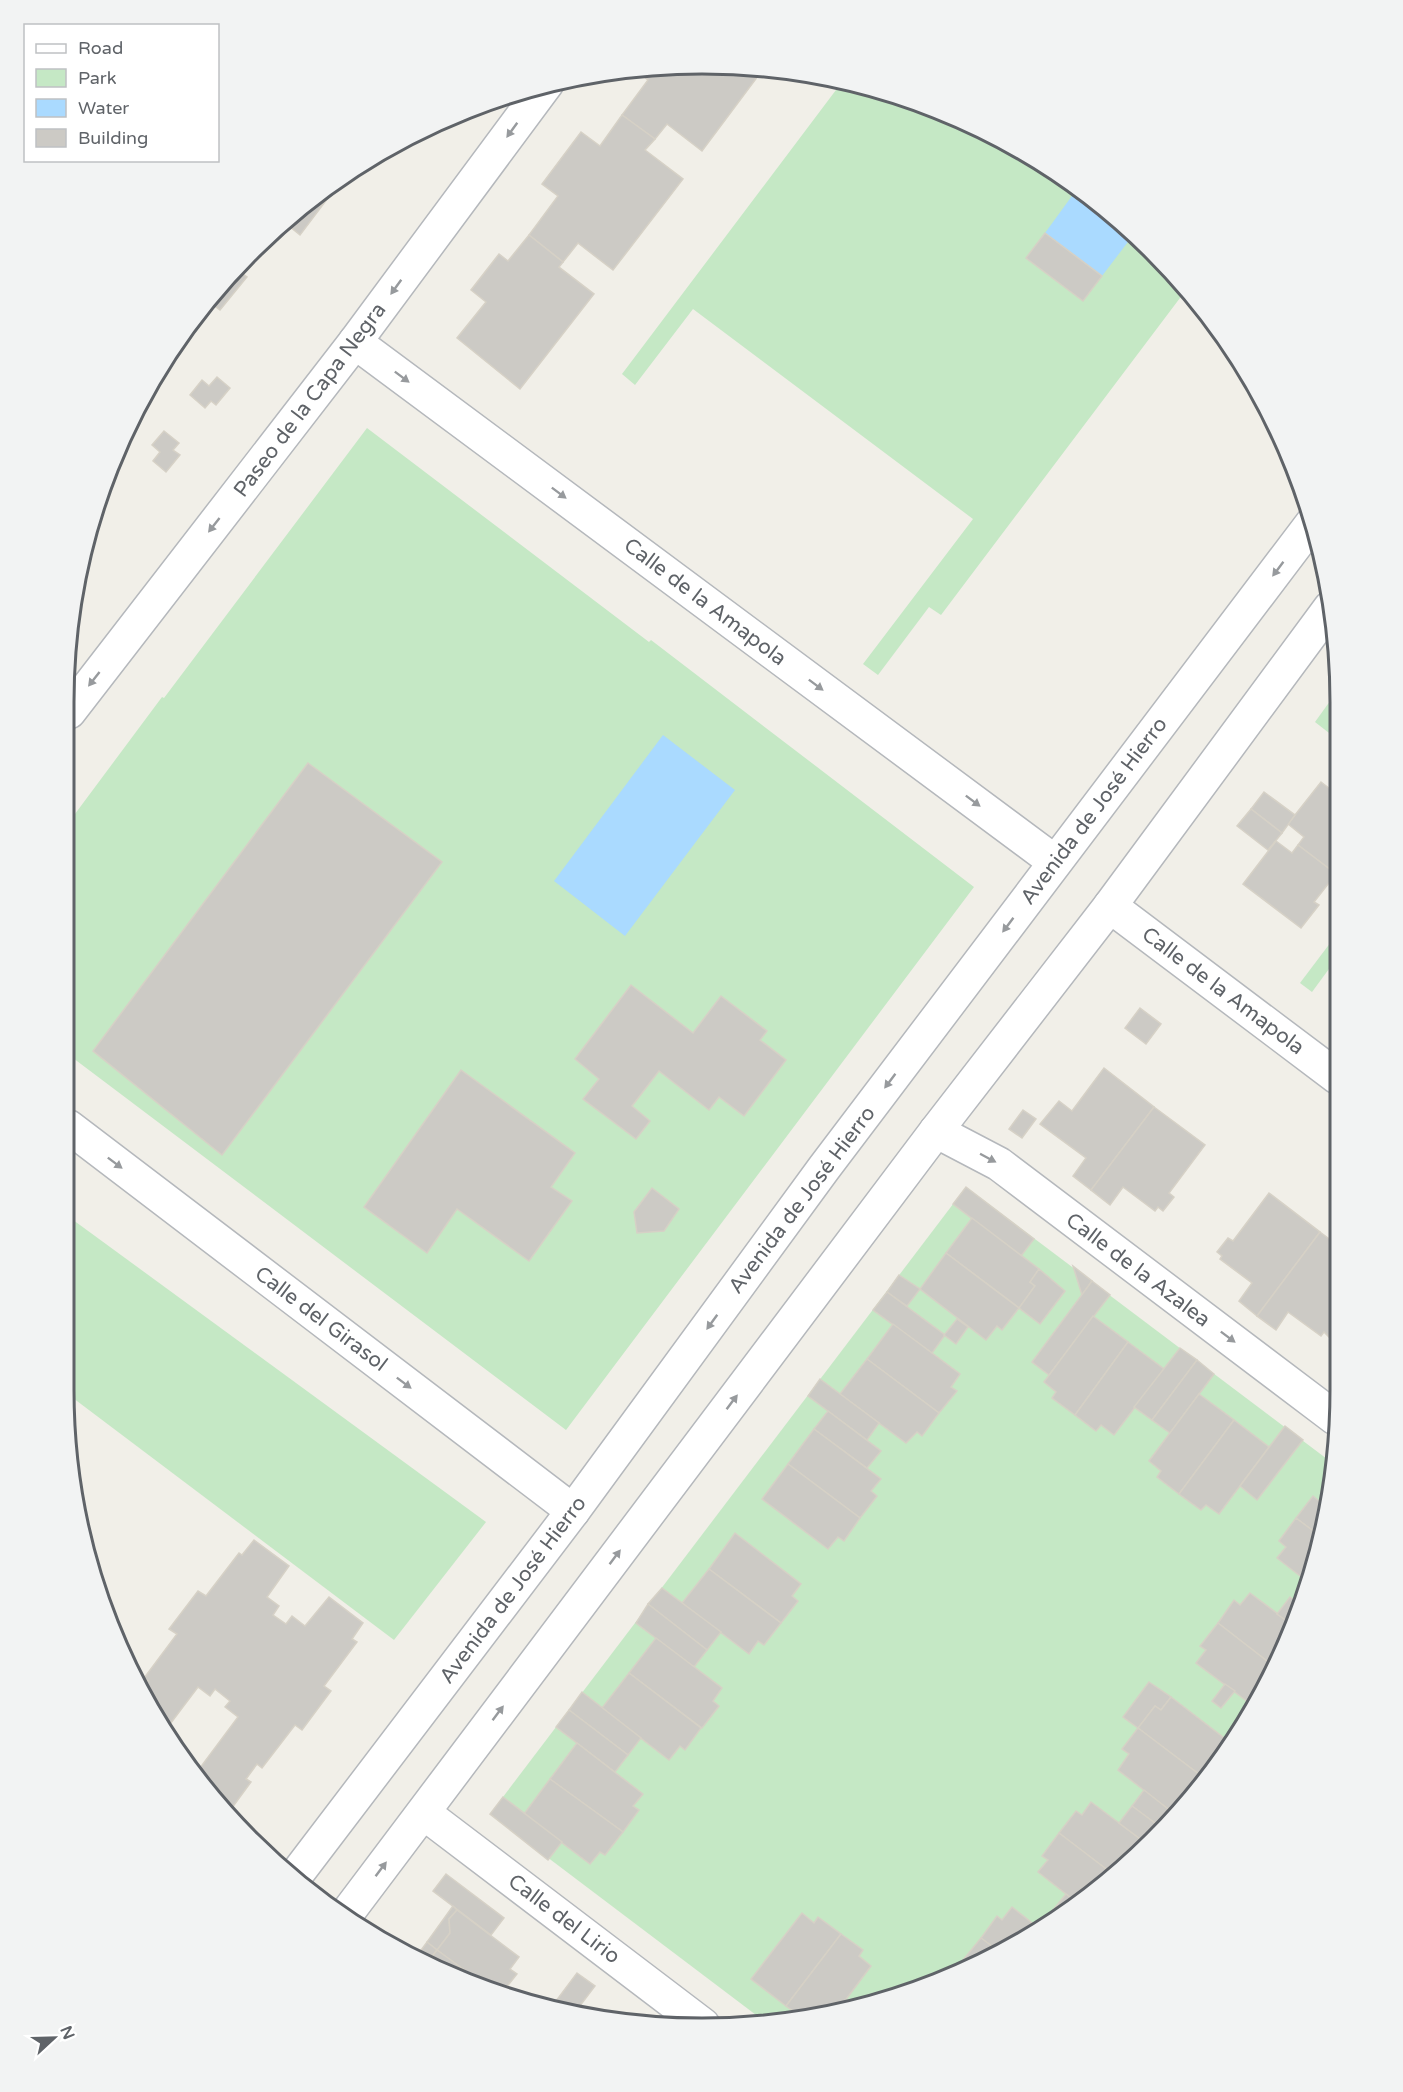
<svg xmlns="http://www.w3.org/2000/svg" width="1403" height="2092" font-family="'Varela Round',sans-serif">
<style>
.green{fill:#c5e8c5}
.water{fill:#aadaff}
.building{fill:#cccac5;stroke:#d6d1c6;stroke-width:1.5}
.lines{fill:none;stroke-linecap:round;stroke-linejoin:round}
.street-casing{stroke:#b5b8bc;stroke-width:36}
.street{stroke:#fff;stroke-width:33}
.oneway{fill:#979a9d}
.labels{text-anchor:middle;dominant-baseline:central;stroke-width:4.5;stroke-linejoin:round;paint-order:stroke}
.street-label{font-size:21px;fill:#5f6368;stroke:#fff}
.rim{fill:none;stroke:#5f6368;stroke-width:3}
</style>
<rect width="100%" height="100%" fill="#f1efe8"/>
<g class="green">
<path d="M842,82L907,97L1021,149L1123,222L1186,290L941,615L929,607L878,675L863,664L973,519L693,309L635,385L622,374Z"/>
<path d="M367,428L649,642L651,640L974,887L566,1430L69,1055V822L162,697L164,698Z"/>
<path d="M1338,690V740L1315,722Z"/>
<path d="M1337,934V958L1312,992L1300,983Z"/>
<path d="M966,1187L1335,1465L1334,1474L1306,1595L1274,1673L1181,1812L1090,1897L1020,1944L946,1981L826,2017L764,2021L490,1814Z"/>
<path d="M69,1217L486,1522L394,1640L69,1395Z"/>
</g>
<g class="water">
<path d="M1077,189L1123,222L1134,234L1102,276L1045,233Z"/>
<path d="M663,735L735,790L625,936L554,881Z"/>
</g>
<g class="building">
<path d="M660,64L764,68L702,151L667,124L655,139L622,115L648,80L634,69Z"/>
<path d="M622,115L655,139L645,150L683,179L613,270L578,243L563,262L529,235L558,196L542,184L581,132L600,146Z"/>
<path d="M346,174L300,235L284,222L313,195Z"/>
<path d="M279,226L261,250L257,247L240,272L247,277L220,310L208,301L222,280Z"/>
<path d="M1045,233L1102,276L1083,301L1026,258Z"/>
<path d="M529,235L563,262L559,267L594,294L520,389L457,338L486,302L471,290L499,254L508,261Z"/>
<path d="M217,377L230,388L216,405L211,401L205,408L190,395L202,380L209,386Z"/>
<path d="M164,431L179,443L173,450L180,455L166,472L153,461L160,452L152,445Z"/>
<path d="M308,763L442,862L222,1155L93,1051Z"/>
<path d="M1321,782L1338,795L1336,874L1298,845L1304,837L1288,824Z"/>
<path d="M1264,792L1295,815L1282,833L1251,809Z"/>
<path d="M1251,809L1282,833L1268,850L1237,826Z"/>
<path d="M1276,841L1292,853L1298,845L1336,874L1314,902L1319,905L1301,928L1243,884Z"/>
<path d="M631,985L693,1033L721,996L767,1031L760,1040L786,1060L744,1116L719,1097L709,1110L659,1071L632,1106L650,1121L636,1139L583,1099L599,1079L575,1059Z"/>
<path d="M1140,1008L1161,1024L1146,1044L1125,1028Z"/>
<path d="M1104,1068L1154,1107L1091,1190L1073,1176L1086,1158L1040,1124L1059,1101L1072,1111Z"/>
<path d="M461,1070L575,1153L551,1187L572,1201L529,1261L457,1209L427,1253L364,1207Z"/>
<path d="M1154,1107L1205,1145L1169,1193L1174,1197L1163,1211L1158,1207L1155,1211L1123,1187L1110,1205L1091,1190Z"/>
<path d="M1023,1110L1036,1119L1022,1138L1009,1129Z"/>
<path d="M966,1187L1034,1239L1021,1256L953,1204Z"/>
<path d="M652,1188L679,1209L664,1231L637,1233L634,1212Z"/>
<path d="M1269,1193L1320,1232L1257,1316L1239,1301L1252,1283L1220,1259L1222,1256L1217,1252L1228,1238L1233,1241Z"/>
<path d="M972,1218L1039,1269L1030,1282L1035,1286L1019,1308L946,1253Z"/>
<path d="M1320,1232L1336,1244L1335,1328L1329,1337L1324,1332L1321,1336L1288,1312L1276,1330L1257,1316Z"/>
<path d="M946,1253L1019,1308L1002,1330L997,1326L986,1340L920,1289Z"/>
<path d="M1073,1266L1092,1281L1082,1295Z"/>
<path d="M1039,1269L1065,1291L1040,1324L1019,1308L1035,1286L1030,1282Z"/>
<path d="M899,1275L920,1289L907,1306L887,1292Z"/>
<path d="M1092,1281L1110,1295L1049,1375L1032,1362Z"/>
<path d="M887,1292L945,1335L932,1353L873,1310Z"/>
<path d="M1093,1316L1128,1342L1075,1415L1052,1398L1056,1392L1044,1382Z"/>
<path d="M957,1319L968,1327L956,1344L944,1335Z"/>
<path d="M893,1324L960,1374L951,1387L957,1391L939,1413L867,1359Z"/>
<path d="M1128,1342L1164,1369L1114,1435L1101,1425L1096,1431L1075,1415Z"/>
<path d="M1180,1348L1197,1360L1152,1420L1134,1407Z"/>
<path d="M867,1359L939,1413L922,1436L917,1432L906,1443L840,1394Z"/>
<path d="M1197,1360L1214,1374L1170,1433L1152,1420Z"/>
<path d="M820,1379L879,1423L867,1440L808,1396Z"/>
<path d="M1199,1394L1234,1420L1179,1494L1157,1477L1161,1471L1149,1461Z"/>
<path d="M828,1411L881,1451L867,1468L814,1429Z"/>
<path d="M1234,1420L1269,1447L1219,1514L1206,1505L1201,1510L1179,1494Z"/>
<path d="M1285,1426L1303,1440L1257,1500L1240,1486Z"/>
<path d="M814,1429L881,1479L871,1491L877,1496L860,1518L788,1464Z"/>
<path d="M788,1464L860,1518L844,1541L838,1537L828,1549L762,1499Z"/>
<path d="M1330,1489L1331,1490L1320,1536L1296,1518L1313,1496L1320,1502Z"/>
<path d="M1296,1518L1320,1536L1309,1583L1277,1558L1286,1547L1279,1541Z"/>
<path d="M735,1533L801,1584L792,1596L798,1601L781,1623L709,1569Z"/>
<path d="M254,1540L289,1566L267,1597L279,1606L273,1615L286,1624L292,1616L305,1626L329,1597L363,1623L352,1639L357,1642L324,1686L331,1691L302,1730L295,1725L262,1768L257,1764L246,1779L251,1782L226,1816L183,1761L197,1772L238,1717L225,1707L230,1701L215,1689L210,1696L198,1687L164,1732L143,1688L148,1681L144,1678L177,1634L169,1629L198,1591L206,1596L239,1553L242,1555Z"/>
<path d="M709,1569L781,1623L764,1645L758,1641L749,1654L682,1603Z"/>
<path d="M662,1588L721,1632L707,1650L648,1604Z"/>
<path d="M1250,1593L1294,1626L1276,1668L1218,1623L1234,1600L1240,1605Z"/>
<path d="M1290,1597L1302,1606L1294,1626L1277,1614Z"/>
<path d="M648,1604L707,1650L694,1667L636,1623Z"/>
<path d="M1218,1623L1276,1668L1252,1705L1196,1663L1206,1650L1200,1646Z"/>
<path d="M656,1638L722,1688L713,1701L719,1706L702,1728L629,1673Z"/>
<path d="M629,1673L701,1728L685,1750L680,1746L669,1760L602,1708Z"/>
<path d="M1149,1682L1171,1697L1161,1710L1155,1706L1138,1728L1123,1717Z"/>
<path d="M1225,1684L1235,1691L1221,1708L1212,1701Z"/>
<path d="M582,1692L641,1738L628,1755L569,1710Z"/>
<path d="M1171,1697L1228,1741L1204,1778L1138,1728L1155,1706L1161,1710Z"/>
<path d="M569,1710L628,1755L615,1772L556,1727Z"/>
<path d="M1138,1728L1204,1778L1177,1816L1118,1770L1129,1754L1122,1749Z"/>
<path d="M577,1743L643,1794L633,1806L639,1810L623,1832L550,1779Z"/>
<path d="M550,1779L623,1832L605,1855L600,1852L590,1864L524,1814Z"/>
<path d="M1144,1790L1177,1816L1163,1829L1132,1806Z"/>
<path d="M503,1797L562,1842L548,1860L490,1814Z"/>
<path d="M1091,1802L1147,1844L1114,1875L1059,1833L1076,1811L1082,1815Z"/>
<path d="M1132,1806L1163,1829L1147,1844L1119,1823Z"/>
<path d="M1059,1833L1114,1875L1090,1897L1079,1904L1038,1872L1048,1860L1042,1856Z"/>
<path d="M446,1874L504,1918L491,1935L433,1891Z"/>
<path d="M1066,1894L1079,1904L1061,1916L1053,1910Z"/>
<path d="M453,1906L457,1910L449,1919L450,1933L437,1950L427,1942Z"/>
<path d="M1012,1907L1041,1930L1020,1944L1001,1953L981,1938L997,1916L1002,1920Z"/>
<path d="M457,1910L519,1957L510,1969L517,1974L501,1994L493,1991L437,1950L450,1933L449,1919Z"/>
<path d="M1053,1910L1061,1916L1041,1930L1040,1928Z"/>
<path d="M802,1913L814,1923L818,1917L841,1934L786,2006L751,1979Z"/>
<path d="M841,1934L863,1950L859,1956L871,1966L835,2014L826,2017L803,2018L786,2006Z"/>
<path d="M981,1938L1001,1953L964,1972L969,1964L963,1960Z"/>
<path d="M427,1942L437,1950L427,1963L416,1957Z"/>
<path d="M437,1950L493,1991L457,1981L427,1963Z"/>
<path d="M577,1973L595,1986L579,2007L573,2015L550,2009Z"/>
<path d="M579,2007L595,2019L587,2018L577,2010Z"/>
<path d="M577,2010L586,2018H587L573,2015Z"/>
</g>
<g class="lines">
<g class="street-casing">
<g id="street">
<path d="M355,342L1055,862"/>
<path d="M69,712L355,342L547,83"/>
<path d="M1110,906L1337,1077"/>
<path d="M69,1127L573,1511"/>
<path d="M936,1131L999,1164L1335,1418"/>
<path d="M424,1813L703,2025"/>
<path d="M293,1879L573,1511L824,1168L1313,522"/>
<path d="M345,1916L936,1131L1110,906L1330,608"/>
</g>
</g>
<use href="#street" class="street"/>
</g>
<defs><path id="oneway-solid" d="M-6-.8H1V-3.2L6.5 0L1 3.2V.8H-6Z" transform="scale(1.5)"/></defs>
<g class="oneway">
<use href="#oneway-solid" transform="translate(512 130) rotate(126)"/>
<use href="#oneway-solid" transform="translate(396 287) rotate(126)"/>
<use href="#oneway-solid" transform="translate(402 377) rotate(37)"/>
<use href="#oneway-solid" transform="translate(559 493) rotate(37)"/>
<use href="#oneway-solid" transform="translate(214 525) rotate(128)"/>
<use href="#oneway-solid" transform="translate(1278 569) rotate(127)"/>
<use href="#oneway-solid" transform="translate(94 679) rotate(128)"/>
<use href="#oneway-solid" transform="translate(816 685) rotate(37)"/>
<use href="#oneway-solid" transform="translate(973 801) rotate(37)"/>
<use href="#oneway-solid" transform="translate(1008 925) rotate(127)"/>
<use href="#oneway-solid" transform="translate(890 1081) rotate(127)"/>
<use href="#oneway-solid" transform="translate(988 1158) rotate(28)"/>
<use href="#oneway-solid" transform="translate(115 1163) rotate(37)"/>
<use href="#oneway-solid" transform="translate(712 1322) rotate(126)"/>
<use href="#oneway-solid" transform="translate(1228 1337) rotate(37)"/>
<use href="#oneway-solid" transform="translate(404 1383) rotate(37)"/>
<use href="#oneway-solid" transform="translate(732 1402) rotate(-53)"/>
<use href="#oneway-solid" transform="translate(615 1557) rotate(-53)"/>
<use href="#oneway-solid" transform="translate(498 1713) rotate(-53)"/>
<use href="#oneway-solid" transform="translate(381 1869) rotate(-53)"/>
</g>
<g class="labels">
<g class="street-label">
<text transform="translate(310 400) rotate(-53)">Paseo de la Capa Negra</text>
<text transform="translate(705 602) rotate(37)">Calle de la Amapola</text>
<text transform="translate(1094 811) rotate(-53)">Avenida de José Hierro</text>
<text transform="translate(1223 991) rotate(37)">Calle de la Amapola</text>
<text transform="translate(802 1200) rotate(-53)">Avenida de José Hierro</text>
<text transform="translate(1138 1270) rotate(37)">Calle de la Azalea</text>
<text transform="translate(321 1319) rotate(37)">Calle del Girasol</text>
<text transform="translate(513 1590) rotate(-53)">Avenida de José Hierro</text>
<text transform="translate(564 1919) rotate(37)">Calle del Lirio</text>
</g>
</g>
<path d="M0 0H1403V2092H0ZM702 74H702A628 628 0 0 1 1330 702V1390A628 628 0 0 1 702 2018H702A628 628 0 0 1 74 1390V702A628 628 0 0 1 702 74Z" fill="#f2f3f3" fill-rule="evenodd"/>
<path class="rim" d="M702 74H702A628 628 0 0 1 1330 702V1390A628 628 0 0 1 702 2018H702A628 628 0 0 1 74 1390V702A628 628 0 0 1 702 74Z"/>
<rect x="24" y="24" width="195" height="138" fill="#ffffff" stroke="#bfc1c3" stroke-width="1.5"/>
<rect x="36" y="44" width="30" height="9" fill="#ffffff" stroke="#bfc1c3" stroke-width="1.5"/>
<text x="78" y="54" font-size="18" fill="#5f6368">Road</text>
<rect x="36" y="69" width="30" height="18" fill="#c5e8c5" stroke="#bfc1c3" stroke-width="1.5"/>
<text x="78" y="84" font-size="18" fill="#5f6368">Park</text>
<rect x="36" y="99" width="30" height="18" fill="#aadaff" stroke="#bfc1c3" stroke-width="1.5"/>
<text x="78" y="114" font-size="18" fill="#5f6368">Water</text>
<rect x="36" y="129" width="30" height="18" fill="#cccac5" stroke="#bfc1c3" stroke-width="1.5"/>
<text x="78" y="144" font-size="18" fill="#5f6368">Building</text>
<g transform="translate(54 2038) rotate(68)" stroke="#ffffff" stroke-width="4.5" paint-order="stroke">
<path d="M0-4.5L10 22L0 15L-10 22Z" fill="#5f6368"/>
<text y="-9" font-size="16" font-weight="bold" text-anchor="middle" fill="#5f6368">N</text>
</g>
</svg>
